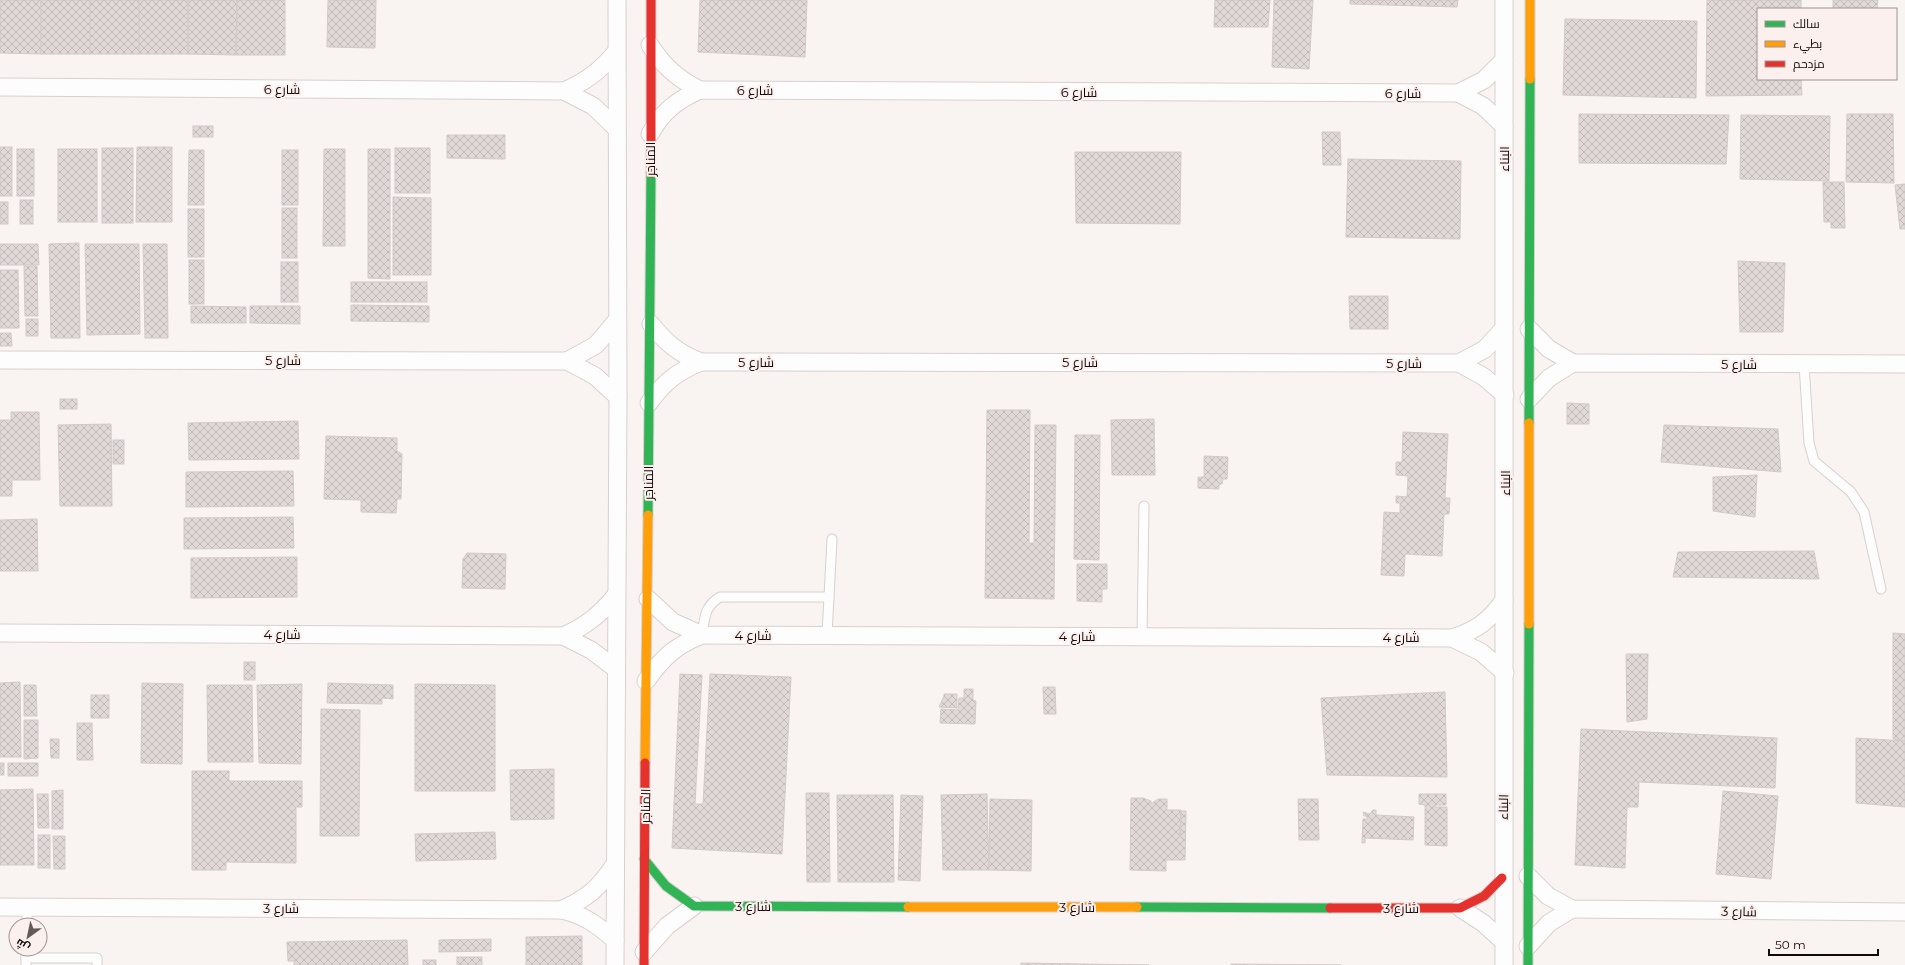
<svg xmlns="http://www.w3.org/2000/svg" width="1905" height="965" font-family="Montserrat,Cairo,sans-serif">
<style>
.building{fill:url(#building-cross-hatch);stroke:#d2cac9}
.lines{fill:none;stroke-linecap:round;stroke-linejoin:round}
.lane-casing{stroke:#d8d0cf;stroke-width:11}
.street-casing{stroke:#d8d0cf;stroke-width:19}
.fast-casing{stroke:#d8d0cf;stroke-width:11}
.slow-casing{stroke:#d8d0cf;stroke-width:11}
.jam-casing{stroke:#d8d0cf;stroke-width:11}
.lane{stroke:#fefdfd;stroke-width:9}
.street{stroke:#fefdfd;stroke-width:17}
.fast{stroke:#30b455;stroke-width:9}
.slow{stroke:#ff9f0a;stroke-width:9}
.jam{stroke:#e5322d;stroke-width:9}
.labels{text-anchor:middle;dominant-baseline:central;stroke-width:4;stroke-linejoin:round;paint-order:stroke}
.street-label{font-size:13px;fill:#120908;stroke:#fcf0ef}
</style>
<defs>
<pattern id="building-cross-hatch" width="8" height="8" patternUnits="userSpaceOnUse"><rect width="8" height="8" fill="#e1d9d8"/><path d="M0 0l8 8M0 8l8-8" fill="none" stroke="#c0b9b8"/></pattern>
</defs>
<rect width="100%" height="100%" fill="#f9f3f2"/>
<g class="building">
<path d="M0,0H41V54L0,53Z"/>
<rect x="41" y="0" width="49" height="54"/>
<rect x="90" y="0" width="49" height="54"/>
<rect x="139" y="0" width="49" height="54"/>
<path d="M188,0H237L236,55L188,54Z"/>
<path d="M237,0H285V55H236Z"/>
<path d="M328,0H376L375,48L327,47Z"/>
<path d="M700,0H807L805,57L698,52Z"/>
<path d="M1215,0H1270L1268,27H1214Z"/>
<path d="M1274,0H1313L1309,69L1272,67Z"/>
<path d="M1350,0H1458L1457,7L1350,4Z"/>
<path d="M1707,0H1801V9H1758V79H1801L1802,95L1706,96Z"/>
<path d="M1833,0H1878L1877,9H1833Z"/>
<path d="M1565,19L1697,21L1696,98L1563,95Z"/>
<path d="M1579,114L1729,115L1726,164L1579,163Z"/>
<path d="M1847,114H1893L1894,183L1846,182Z"/>
<path d="M1741,115L1830,116L1829,181L1740,179Z"/>
<rect x="193" y="126" width="20" height="11"/>
<path d="M1322,132H1340L1341,165H1323Z"/>
<path d="M447,135H505V159L447,158Z"/>
<rect x="0" y="147" width="12" height="49"/>
<path d="M137,147H172V222H136Z"/>
<rect x="102" y="148" width="31" height="75"/>
<rect x="395" y="148" width="35" height="45"/>
<rect x="17" y="149" width="17" height="47"/>
<rect x="58" y="149" width="39" height="73"/>
<path d="M324,149H345V246H323Z"/>
<path d="M368,149H390V279L368,278Z"/>
<path d="M189,150H204V205H188Z"/>
<rect x="282" y="150" width="16" height="55"/>
<path d="M1075,152H1181L1180,224L1076,223Z"/>
<path d="M1348,159L1461,161L1460,239L1346,237Z"/>
<path d="M1823,182H1844L1845,228H1831V222H1824Z"/>
<path d="M1905,184V229H1900L1895,185Z"/>
<path d="M393,197L431,198V275H393Z"/>
<rect x="20" y="200" width="13" height="24"/>
<rect x="0" y="202" width="8" height="22"/>
<rect x="282" y="208" width="15" height="50"/>
<rect x="188" y="209" width="16" height="48"/>
<path d="M79,243L80,338H51L49,244Z"/>
<path d="M0,244H38L39,265H0Z"/>
<path d="M85,244H139L140,334L87,335Z"/>
<path d="M143,244H167L168,338H145Z"/>
<rect x="189" y="260" width="15" height="44"/>
<path d="M1738,261L1785,263L1783,332H1740Z"/>
<rect x="281" y="262" width="17" height="40"/>
<path d="M24,266H37L38,316H25Z"/>
<path d="M0,270H18L19,328H0Z"/>
<rect x="351" y="282" width="76" height="20"/>
<path d="M1349,296H1388V329H1350Z"/>
<path d="M351,305L429,306V322L351,321Z"/>
<path d="M191,306L246,307V323H191Z"/>
<path d="M250,306H300V324L250,323Z"/>
<rect x="26" y="319" width="12" height="17"/>
<path d="M0,333H11L12,346H0Z"/>
<rect x="60" y="399" width="17" height="10"/>
<path d="M1567,403L1589,404V424H1567Z"/>
<path d="M987,410H1030L1029,543H1034L1035,425H1056L1054,599L985,598Z"/>
<path d="M11,412H39L40,480H12V496H0V420H11Z"/>
<path d="M1154,419L1155,475H1112L1111,420Z"/>
<path d="M298,421L299,459L189,460L188,423Z"/>
<path d="M111,424L112,506H60L58,425Z"/>
<path d="M1664,425L1778,429L1781,472L1661,462Z"/>
<path d="M1403,432L1448,434L1445,498H1450L1449,514H1444L1442,556L1405,554L1404,576L1381,575L1384,512L1400,513V503H1396V496L1407,497L1408,476L1396,475V462H1402Z"/>
<path d="M1075,435H1100L1099,560L1074,559Z"/>
<path d="M326,436L397,438V451L402,454L401,499H397L396,513L361,512V500L324,499Z"/>
<rect x="113" y="440" width="11" height="24"/>
<path d="M1204,456L1228,457L1227,479H1223L1222,484H1219V489L1198,488V477H1204Z"/>
<path d="M293,471L294,506L186,507V472Z"/>
<path d="M1757,475L1755,517L1713,511V477Z"/>
<path d="M293,517L294,548L184,549V518Z"/>
<path d="M37,519L38,571H0V520Z"/>
<path d="M1814,551L1819,579L1673,577L1678,552Z"/>
<path d="M467,553L506,554L505,589L462,588L463,559Z"/>
<path d="M297,557V597L191,598V558Z"/>
<path d="M1077,564H1107V589H1102V602L1077,601Z"/>
<path d="M1893,633L1905,634V741L1893,739Z"/>
<path d="M1626,654H1648L1647,719L1627,722Z"/>
<rect x="244" y="662" width="11" height="18"/>
<path d="M680,674L702,675L695,804H703L710,674L791,677L782,854L672,848Z"/>
<path d="M20,682L21,757H0V683Z"/>
<path d="M142,683L183,684L182,764L141,763Z"/>
<path d="M328,683L393,685V699L382,698V704L327,703Z"/>
<path d="M302,684L301,764L259,763L257,685Z"/>
<path d="M415,684L495,685V791H415Z"/>
<path d="M24,685H36L37,716H24Z"/>
<path d="M207,685H252L253,762H208Z"/>
<path d="M1043,687H1055L1056,714H1044Z"/>
<path d="M964,689H973V700L976,701L975,724L940,723L941,709L958,710L959,698H964Z"/>
<path d="M1445,692L1447,777L1327,775L1321,698Z"/>
<path d="M944,694H957V708L939,707L944,696Z"/>
<rect x="91" y="695" width="18" height="23"/>
<path d="M321,709L360,710L359,836H320Z"/>
<path d="M24,720H38V758L24,759Z"/>
<path d="M77,723H92L93,760H77Z"/>
<path d="M1581,729L1777,738L1775,788L1639,782L1638,807H1627L1625,868L1575,865Z"/>
<path d="M1856,738L1905,741V807L1856,803Z"/>
<path d="M50,739H59V758H51Z"/>
<rect x="0" y="763" width="4" height="12"/>
<rect x="8" y="763" width="30" height="13"/>
<path d="M554,769V819L511,820L510,770Z"/>
<path d="M192,771H229V781H302V807H296V863L226,862V870H192Z"/>
<path d="M33,789L34,865H0V790Z"/>
<path d="M63,790V829H52V791Z"/>
<path d="M1723,791L1778,796L1771,879L1716,874Z"/>
<path d="M806,793H829L830,882H807Z"/>
<path d="M37,794H48L49,828H38Z"/>
<path d="M987,794L989,870H943L941,795Z"/>
<path d="M1419,794H1446V805H1435V807H1447V846L1425,845V805L1419,804Z"/>
<path d="M837,795H893L894,882H838Z"/>
<path d="M901,795L923,796L920,881L898,880Z"/>
<path d="M1131,798H1143L1151,801V804L1158,799H1167V810H1181L1180,837L1181,811H1186L1185,860H1166V871L1130,870Z"/>
<path d="M990,799L1032,800L1031,871L989,870Z"/>
<path d="M1298,799H1318L1319,840H1299Z"/>
<path d="M1373,810H1376V815L1414,817L1413,840L1365,838V843H1362L1363,819H1367V816H1364L1363,812L1370,814Z"/>
<path d="M495,832L496,859L416,861L415,834Z"/>
<rect x="38" y="835" width="12" height="33"/>
<path d="M53,836H65V869H54Z"/>
<path d="M582,936V965H526V937Z"/>
<path d="M491,939V951L439,952V940Z"/>
<path d="M407,940L408,965H294V961H288L287,942Z"/>
<rect x="457" y="957" width="25" height="8"/>
<rect x="423" y="960" width="13" height="5"/>
<path d="M1021,963L1149,965H1021Z"/>
<path d="M1231,964L1341,965H1231Z"/>
</g>
<g class="lines">
<g class="lane-casing">
<g id="lane">
<path d="M1804,364L1809,443L1814,461L1851,492L1864,512L1881,589"/>
<path d="M702,635C705,617 704,607 720,597H829"/>
<path d="M827,635L832,539"/>
<path d="M1142,636L1144,506"/>
<path d="M27,925V907"/>
<path d="M26,958H97V965"/>
<path d="M26,965V949"/>
</g>
</g>
<g class="street-casing">
<g id="street">
<path d="M650,45C663,66 678,79 700,90"/>
<path d="M0,87L564,91L593,106L616,128"/>
<path d="M564,91C586,82 601,70 616,52"/>
<path d="M1458,93L1483,106L1504,126"/>
<path d="M650,134C662,112 677,100 700,90L1458,93L1484,80L1504,60"/>
<path d="M651,324C665,342 679,354 701,362L1459,363L1485,349L1504,328"/>
<path d="M1529,329L1549,349L1573,363"/>
<path d="M0,360L567,361L595,376L618,397"/>
<path d="M567,361L596,345L617,320"/>
<path d="M1459,363L1484,377L1505,395"/>
<path d="M1529,399L1549,378L1573,363L1905,364"/>
<path d="M649,403C663,383 678,371 701,362"/>
<path d="M648,599L673,622L702,635L1452,638C1476,631 1490,620 1504,600"/>
<path d="M0,633L563,636C586,626 601,614 616,595"/>
<path d="M563,636L591,650L616,669"/>
<path d="M1452,638L1481,652L1505,673"/>
<path d="M646,681C663,657 675,646 702,635"/>
<path d="M1528,876L1548,896L1572,909L1905,912"/>
<path d="M0,907L561,910C585,915 597,925 615,940"/>
<path d="M1460,908L1483,923L1504,942"/>
<path d="M561,910C588,898 599,888 615,864"/>
<path d="M1528,946L1549,923L1572,909"/>
<path d="M644,952L667,926L694,906"/>
<path d="M615,965L618,397L617,0"/>
<path d="M1504,965V0"/>
</g>
</g>
<g class="fast-casing">
<g id="fast">
<path d="M1529,423L1530,79"/>
<path d="M648,515L651,173"/>
<path d="M644,859L666,886L694,906L908,907"/>
<path d="M1137,907L1330,908"/>
<path d="M1528,965L1529,624"/>
</g>
</g>
<g class="slow-casing">
<g id="slow">
<path d="M1530,79V0"/>
<path d="M1529,624V423"/>
<path d="M645,763L648,515"/>
<path d="M908,907H1137"/>
</g>
</g>
<g class="jam-casing">
<g id="jam">
<path d="M651,0V173"/>
<path d="M1330,908H1460L1484,896L1502,878"/>
<path d="M644,965L645,763"/>
</g>
</g>
<use href="#lane" class="lane"/>
<use href="#street" class="street"/>
<use href="#fast" class="fast"/>
<use href="#slow" class="slow"/>
<use href="#jam" class="jam"/>
</g>
<g class="labels">
<g class="street-label">
<text x="282" y="89">شارع 6</text>
<text x="755" y="90">شارع 6</text>
<text x="1079" y="92">شارع 6</text>
<text x="1403" y="93">شارع 6</text>
<text transform="translate(650 159) rotate(-90)">المناجر</text>
<text transform="translate(1504 159) rotate(-90)">البناء</text>
<text x="283" y="360">شارع 5</text>
<text x="756" y="362">شارع 5</text>
<text x="1080" y="362">شارع 5</text>
<text x="1404" y="363">شارع 5</text>
<text x="1739" y="364">شارع 5</text>
<text transform="translate(648 483) rotate(-90)">المناجر</text>
<text transform="translate(1505 483) rotate(-90)">البناء</text>
<text x="282" y="634">شارع 4</text>
<text x="753" y="635">شارع 4</text>
<text x="1077" y="636">شارع 4</text>
<text x="1401" y="637">شارع 4</text>
<text transform="translate(645 806) rotate(-89)">المناجر</text>
<text transform="translate(1503 807) rotate(-89)">البناء</text>
<text x="753" y="906">شارع 3</text>
<text x="1077" y="907">شارع 3</text>
<text x="281" y="908">شارع 3</text>
<text x="1401" y="908">شارع 3</text>
<text transform="translate(1739 911) rotate(1)">شارع 3</text>
</g>
</g>
<rect x="1757" y="8" width="140" height="72" fill="#fcf0ef" stroke="#9e9493"/>
<rect x="1765" y="21" width="20" height="6" fill="#30b455" stroke="#9e9493"/>
<text x="1793" y="28" font-size="12" fill="#120908">سالك</text>
<rect x="1765" y="41" width="20" height="6" fill="#ff9f0a" stroke="#9e9493"/>
<text x="1793" y="48" font-size="12" fill="#120908">بطيء</text>
<rect x="1765" y="61" width="20" height="6" fill="#e5322d" stroke="#9e9493"/>
<text x="1793" y="68" font-size="12" fill="#120908">مزدحم</text>
<g transform="translate(28 937) rotate(213)"><circle r="19" fill="#fcf0ef" stroke="#9e9493"/>
<path d="M0-3L7 15L0 10L-7 15Z" fill="#635b5a"/>
<text y="-6" font-size="11" font-weight="bold" text-anchor="middle" fill="#120908">ش</text>
</g>
<path d="M1769 949v6h109v-6" fill="none" stroke="#120908" stroke-width="2"/>
<text x="1775" y="949" font-size="12" fill="#120908" stroke="#fcf0ef" stroke-width="3" paint-order="stroke">50 m</text>
</svg>
